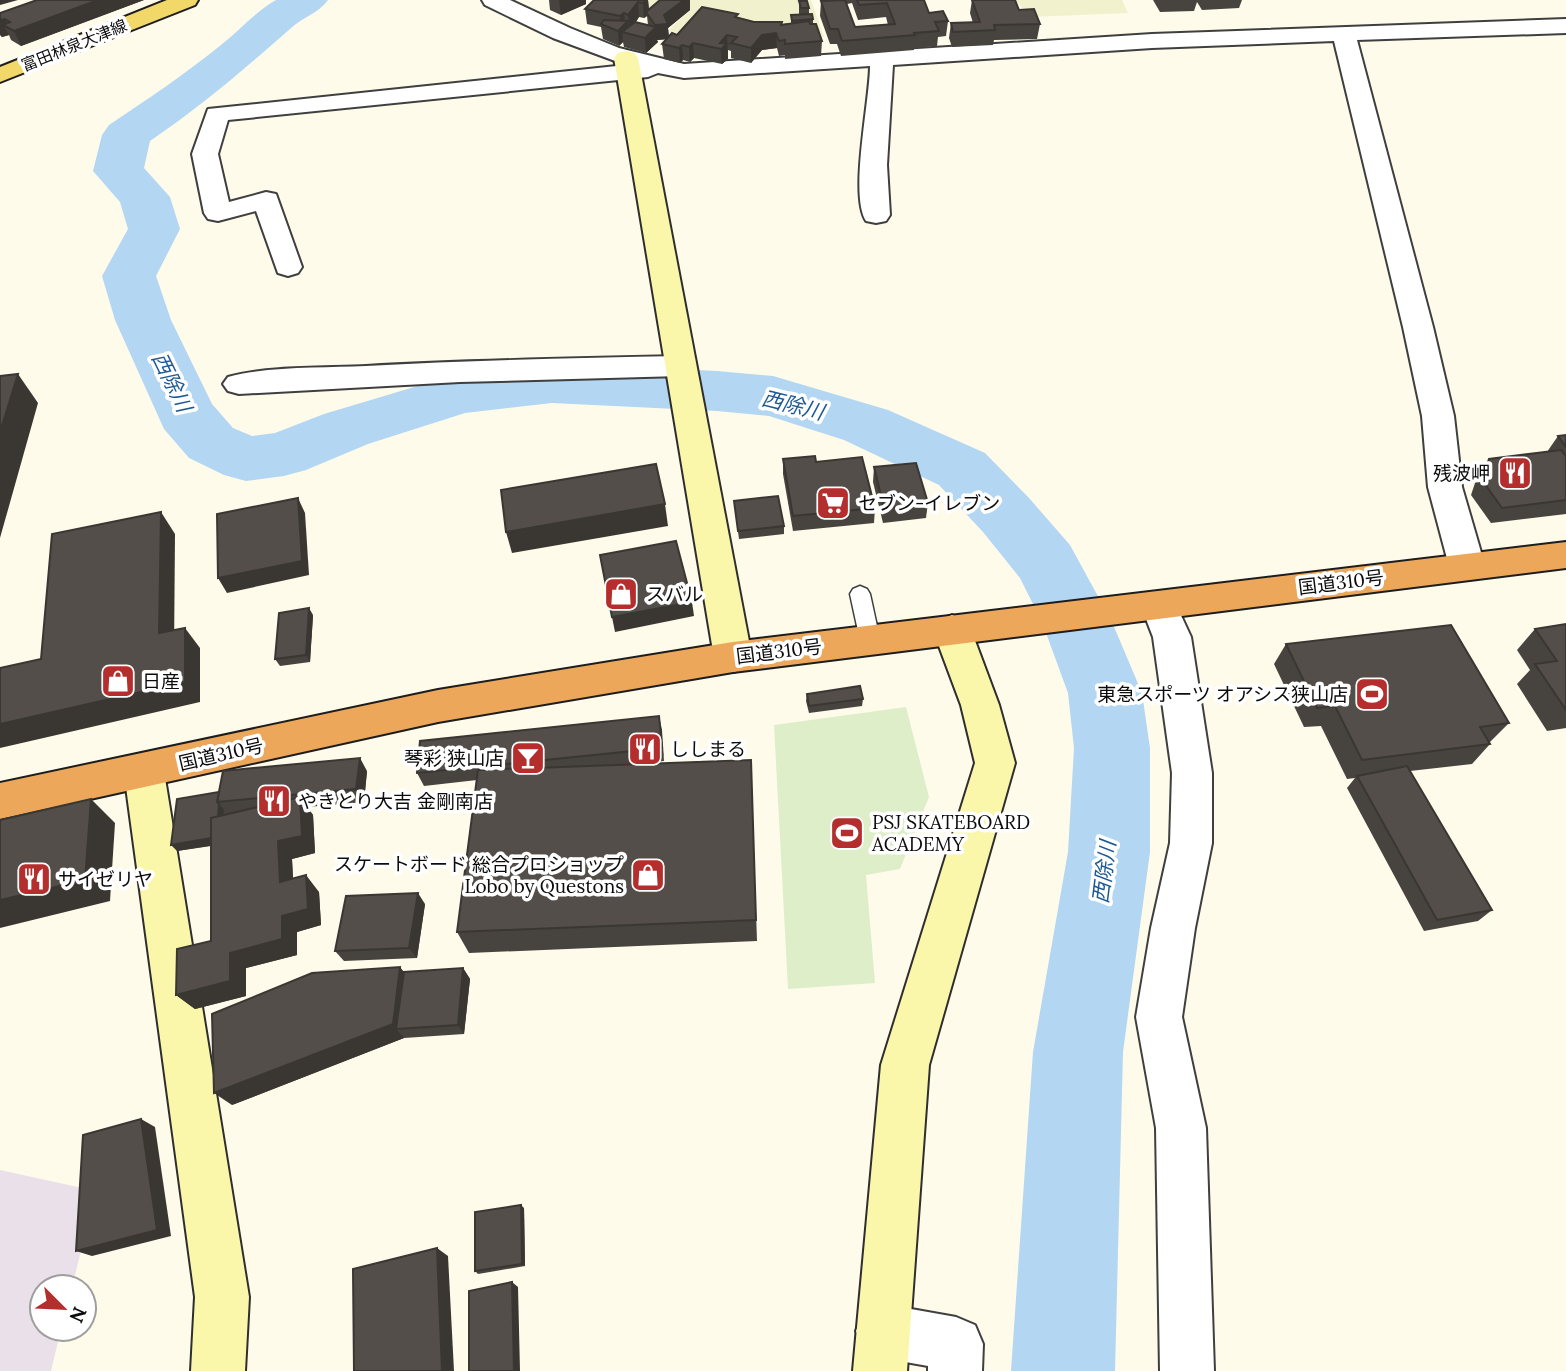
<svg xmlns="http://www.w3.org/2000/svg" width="1566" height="1371" font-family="Lora,'Noto Sans JP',serif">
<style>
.industrial{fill:#eae0ea}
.farmland{fill:#f2f1cd}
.pitch{fill:#deeec9}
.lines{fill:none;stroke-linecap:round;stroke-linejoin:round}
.river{fill:#b3d6f2;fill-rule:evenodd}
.lane-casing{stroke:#3f3f3f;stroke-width:3}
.street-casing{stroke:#3f3f3f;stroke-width:4}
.secondary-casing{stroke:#2e2e2e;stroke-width:4}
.primary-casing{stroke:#1d1d1d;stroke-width:4}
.highway-casing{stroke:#1d1d1d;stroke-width:4}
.lane{fill:#fff;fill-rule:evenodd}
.street{fill:#fff;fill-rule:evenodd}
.secondary{fill:#faf7aa;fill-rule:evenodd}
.primary{fill:#f1d869;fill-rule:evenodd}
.highway{fill:#eca75b;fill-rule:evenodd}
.wall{fill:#47433f;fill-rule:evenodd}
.shaded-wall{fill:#3a3733}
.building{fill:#534e49;stroke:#3a3733;stroke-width:2}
.labels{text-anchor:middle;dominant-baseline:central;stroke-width:7;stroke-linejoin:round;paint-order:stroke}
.far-street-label{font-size:16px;fill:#0c0c0c;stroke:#fff}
.poi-label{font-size:19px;fill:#0c0c0c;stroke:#fff;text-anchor:start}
.street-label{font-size:19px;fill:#0c0c0c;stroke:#fff}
.water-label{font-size:21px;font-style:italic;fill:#1d5995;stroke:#fff}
</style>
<rect width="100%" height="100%" fill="#fefbeb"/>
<path class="industrial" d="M0,1170L96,1191L72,1287H42V1329H61L51,1371H0Z"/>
<g class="farmland">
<path d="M614,0H811L824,37L675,41L669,30L691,9L670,1L656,13Z"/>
<path d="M965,0H1122L1128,13L1030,17L1017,2Z"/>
</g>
<path class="pitch" d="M906,707L929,797L900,869L866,875L875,983L788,989L774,725Z"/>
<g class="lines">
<path class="river" d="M276,0H328C318,14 302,17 290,29C242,71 203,105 150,141L144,168L170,197L180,229L156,276L171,320L212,404L233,428L252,436L275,433L324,414L461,373L552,363L717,371L773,376L888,410L985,453L1029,498L1070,545L1112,622L1142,693L1150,748V852L1123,1052L1115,1371H1011L1033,1052L1068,852L1074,748L1068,693L1042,622L1020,578L983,532L939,485L844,440L769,416L717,411L552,403L465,413L368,444L306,470L284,476L246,481L224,475L189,458L164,429L115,320L102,276L128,229L120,202L93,171L102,135L109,125C148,99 185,74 221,45C240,30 255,12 276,0Z"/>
<g class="lane-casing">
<path id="lane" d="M860,586L867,589L870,594L880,640L877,646L870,648L863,646L860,640L850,594L853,589Z"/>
</g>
<g class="street-casing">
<g id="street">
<path d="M482,0H510L570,28L619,48L684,64L1152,34L1566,19V33L1357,40L1433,327L1454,416L1462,487L1485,566L1480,576L1467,580L1454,576L1449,566L1428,487L1422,416L1403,327L1334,41L1152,48L893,65L887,165L890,215L886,221L876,223L866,221C849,195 870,100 870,66L684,78L658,73L648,77L228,120L218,154L229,202L266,192L276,194L302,267L298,273L288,276L278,273L256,211L218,221L208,219L204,213L192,154L208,109L626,65L553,38L485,5Z"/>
<path d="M681,356L692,359L696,366L692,373L681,376L460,382L239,394L228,391L223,384L228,377C267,366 325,368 366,366C471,360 576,358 681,356Z"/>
<path d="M1159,592L1172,596L1191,637L1212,773V843L1195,928L1182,1017L1206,1128L1214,1371H1160L1156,1128L1136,1017L1151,928L1170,843L1172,773L1153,637L1141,606L1146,596Z"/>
<path d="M883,1304L956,1317L975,1325L983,1344L982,1371H928V1366L883,1358L864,1350L856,1331L864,1312Z"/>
</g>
</g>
<g class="secondary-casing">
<g id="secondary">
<path d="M626,51L634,53L638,58L752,657L746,668L733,672L720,668L714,657L614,58L618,53Z"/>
<path d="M952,615L965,620L971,630L999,705L1015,763L929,1065L907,1371H853L881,1065L975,763L961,705L933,630L939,620Z"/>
<path d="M144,754L158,760L164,772L249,1297L245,1371H191L195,1297L124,772L130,760Z"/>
</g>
</g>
<g class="primary-casing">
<path id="primary" d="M167,0H198L195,5L0,82V67Z"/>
</g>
<g class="highway-casing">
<path id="highway" d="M1566,542V568L733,672L438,722L0,819V783L438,690L733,642Z"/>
</g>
<use href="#lane" class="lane"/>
<use href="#street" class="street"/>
<use href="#secondary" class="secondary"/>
<use href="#primary" class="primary"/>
<use href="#highway" class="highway"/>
</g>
<g class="wall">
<path d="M37,0H144L21,46L11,40L9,35L2,37L0,35V13Z"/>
<path d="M549,0H586V4L561,15L550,10Z"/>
<path d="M648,0L649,9L690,10L668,28L669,37L738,18L754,22L782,24L791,23V15H799V1L809,8V14L813,19V24L822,41L821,56L785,59V55L779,56L777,48L762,50L751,63L731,58V51L728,50V59L722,64L694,58L690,62L683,60L680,63L664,59L662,44L667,39L657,40L658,42L646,53L624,47L623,42L619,46L603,39L601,27L587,24L585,9ZM647,16L648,25L636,22L639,17L644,18Z"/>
<path d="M836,0H904L948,21L946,36L938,37L937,46L914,48V50L841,56L837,44H830L820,16L821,1ZM852,3L858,20L886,17L888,25L855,27L847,4Z"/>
<path d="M972,0H1015L1019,10L1040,24L1037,39L994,40L993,45L952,47L949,38L951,23H973L970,13Z"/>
<path d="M1153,0H1242L1239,8L1202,10L1197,2L1194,11L1160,12Z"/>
<path d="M1566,435V514L1491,523L1471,495L1478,474L1489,459L1547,452L1558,436Z"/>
<path d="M783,459L816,462L875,508L874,523L793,531L783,474Z"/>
<path d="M874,467L928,503L926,518L883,523L873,482Z"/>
<path d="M734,501L784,526V534L739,539Z"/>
<path d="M313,615L310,662L280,666L275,659Z"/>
<path d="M1566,624V728L1547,731L1517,684L1530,670L1517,650L1535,629Z"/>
<path d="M1286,644L1509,723L1489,743L1490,744L1472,764L1410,771L1492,910L1478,921L1424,931L1347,788L1355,778L1347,779L1321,726L1304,727L1274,664Z"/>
<path d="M807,694L863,699L862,706L809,713L806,701Z"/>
<path d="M659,716L664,761L626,765L751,760L757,941L469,953L457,932L477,780L424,786L417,773Z"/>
<path d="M367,771L364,802L307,807L313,815L315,853L292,859L293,878L319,892L321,925L297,932V955L246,968V996L195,1009L176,995L211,941V846L177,851L219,792Z"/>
<path d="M425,904L417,958L344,961L335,951Z"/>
<path d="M463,968L470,979L464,1034L404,1038L232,1105L404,972Z"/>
<path d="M524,1208L525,1266L478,1274L475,1271Z"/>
</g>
<g class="shaded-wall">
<path d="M0,0H18L0,5Z"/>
<path d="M98,0H144L21,46L14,31Z"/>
<path d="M559,0H586V4L561,15Z"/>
<path d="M646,0H648L649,13L646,12L647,16L644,18L643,3Z"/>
<path d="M684,0H690V10L668,28L669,39L657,40L658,42L646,53L645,38L655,28V25L664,15Z"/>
<path d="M638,2L639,17L630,30L628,15Z"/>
<path d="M624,13L625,24L628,21L630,34L622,32L623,42L619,46L618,31L621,27L620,16Z"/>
<path d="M5,19L11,30L3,25L9,35L2,37L0,34V20Z"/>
<path d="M776,33L777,48L762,50L751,63V48L762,35Z"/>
<path d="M727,35L728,59L722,64L720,43Z"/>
<path d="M693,43L694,58L690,62L689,47Z"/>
<path d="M682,45L683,60L680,63L679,48Z"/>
<path d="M18,374L38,403L0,538V432Z"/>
<path d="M298,498L305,513L309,575L227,593L218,578Z"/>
<path d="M665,504L668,526L512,553L506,532Z"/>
<path d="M161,512L175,534L174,654L159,633Z"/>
<path d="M692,602L694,616L615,632L612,617Z"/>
<path d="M309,608L313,615L310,662L306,655Z"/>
<path d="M185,628L200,648V702L0,748V724Z"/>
<path d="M659,716L662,730L664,761L662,748Z"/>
<path d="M360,758L367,771L364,802L356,789Z"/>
<path d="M300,797L313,815L315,853L292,859L294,898L280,882L278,841Z"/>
<path d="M91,799L115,823L110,901L0,928V900Z"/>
<path d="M219,804L224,810L221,844L177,851L171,845Z"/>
<path d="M306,875L319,892L321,925L297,932V955L246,968V996L195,1009L176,995L230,953L282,916Z"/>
<path d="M418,893L425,904L417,958L409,948Z"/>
<path d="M400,967L412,982L396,1029L404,1038L232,1105L214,1093Z"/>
<path d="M463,968L470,979L464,1034L458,1025Z"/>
<path d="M141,1119L155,1127L171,1236L92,1256L76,1251Z"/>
<path d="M521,1205L524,1208L525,1266L522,1264Z"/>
<path d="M437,1248L448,1256L454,1371H442Z"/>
<path d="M512,1282L518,1287L520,1371H514Z"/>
</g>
<g class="building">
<path d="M37,0H98L14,31L3,25L10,22L5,19L0,20V13Z"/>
<path d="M594,0H646L643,3L638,2L628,15L624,13L620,16L585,9Z"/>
<path d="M660,0H684L664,15L668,24L655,25L646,12Z"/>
<path d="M845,0L855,27L895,24L887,3L859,5L857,0H924L929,13L943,11L948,21L935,22L939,31L914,33L915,35L842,41L838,29H830L821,1Z"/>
<path d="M972,0H1015L1019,10L1034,9L1040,24L994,25L995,30L953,32L951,23L980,22Z"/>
<path d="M799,1H807L809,8H801Z"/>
<path d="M702,7L738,14L735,17L754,22H782L781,25L809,21L810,24H816L822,41L785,44V40L779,41L776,33L762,35L751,48L731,43L737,37L727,35L720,43L727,44L721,49L693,43L689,47L682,45L679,48L662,44L672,33L677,35Z"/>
<path d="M812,14L813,19L792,21L791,15Z"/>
<path d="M604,20L628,21L618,31L601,24Z"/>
<path d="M635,22L656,27L645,38L622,32Z"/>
<path d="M18,374L0,432V376Z"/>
<path d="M1566,435V447L1558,436Z"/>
<path d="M1561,450L1566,456V500L1502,508L1482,480L1489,459Z"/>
<path d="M815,456L816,462L862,457L875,508L793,516L783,459Z"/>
<path d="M916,463L928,503L884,508L874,467Z"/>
<path d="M656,464L665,504L506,532L501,490Z"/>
<path d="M778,496L784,526L738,531L734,501Z"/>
<path d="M298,498L302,561L218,578L217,514Z"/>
<path d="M161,512L159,633L185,628V682L0,724V668L41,659L52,534Z"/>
<path d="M676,541L692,602L612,617L600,555Z"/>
<path d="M309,608L306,655L275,659L279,613Z"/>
<path d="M1566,624V710L1535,664L1557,661L1535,629Z"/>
<path d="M1451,625L1509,723L1480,727L1490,744L1362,760L1335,706L1317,708L1286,644Z"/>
<path d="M860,686L863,699L809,706L807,694Z"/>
<path d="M659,716L662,748L417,773L420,741Z"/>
<path d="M360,758L356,789L217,802L223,771Z"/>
<path d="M751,760L756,920L457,932L478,770Z"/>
<path d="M1407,766L1492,910L1437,920L1357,776Z"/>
<path d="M219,792L217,802L219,804L218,817L211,818V838L171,845L177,799Z"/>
<path d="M300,797L302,836L278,841L280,882L306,875L308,909L282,916V939L230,953V981L176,995L177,949L211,941V818Z"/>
<path d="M91,799L85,880L0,900V820Z"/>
<path d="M418,893L409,948L335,951L346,896Z"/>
<path d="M400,967L393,1024L214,1093L212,1014L312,973Z"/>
<path d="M463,968L458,1025L396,1029L404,972Z"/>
<path d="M141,1119L157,1230L76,1251L83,1135Z"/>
<path d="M521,1205L522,1264L475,1271V1212Z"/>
<path d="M437,1248L442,1371H354L353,1269Z"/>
<path d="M512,1282L514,1371H469V1291Z"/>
</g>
<defs>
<g id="restaurant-square" transform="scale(1.75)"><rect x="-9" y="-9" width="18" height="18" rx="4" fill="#b32e2c" stroke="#fff"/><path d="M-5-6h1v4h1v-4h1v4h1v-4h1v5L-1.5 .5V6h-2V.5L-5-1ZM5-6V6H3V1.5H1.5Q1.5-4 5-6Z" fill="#fff"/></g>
<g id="supermarket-square" transform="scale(1.75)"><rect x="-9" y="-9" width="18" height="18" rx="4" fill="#b32e2c" stroke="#fff"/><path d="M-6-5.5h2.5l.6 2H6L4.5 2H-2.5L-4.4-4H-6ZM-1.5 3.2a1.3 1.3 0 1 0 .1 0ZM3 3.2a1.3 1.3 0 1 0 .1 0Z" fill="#fff"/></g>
<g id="shop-square" transform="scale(1.75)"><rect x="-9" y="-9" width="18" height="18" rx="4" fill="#b32e2c" stroke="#fff"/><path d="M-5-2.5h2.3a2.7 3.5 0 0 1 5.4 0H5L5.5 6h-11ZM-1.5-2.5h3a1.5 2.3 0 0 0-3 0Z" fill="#fff"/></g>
<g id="stadium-square" transform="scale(1.75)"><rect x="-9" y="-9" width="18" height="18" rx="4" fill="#b32e2c" stroke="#fff"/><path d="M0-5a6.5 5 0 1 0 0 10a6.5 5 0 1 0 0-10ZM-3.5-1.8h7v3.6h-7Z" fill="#fff"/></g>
<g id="bar-square" transform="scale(1.75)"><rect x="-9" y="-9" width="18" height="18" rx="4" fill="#b32e2c" stroke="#fff"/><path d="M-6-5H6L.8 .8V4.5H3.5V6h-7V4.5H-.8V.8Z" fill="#fff"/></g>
</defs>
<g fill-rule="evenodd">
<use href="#restaurant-square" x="1515" y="473"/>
<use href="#supermarket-square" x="833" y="503"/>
<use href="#shop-square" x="621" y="594"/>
<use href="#shop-square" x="118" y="681"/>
<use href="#stadium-square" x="1372" y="694"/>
<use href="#restaurant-square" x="645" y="749"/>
<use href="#bar-square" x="528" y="758"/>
<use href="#restaurant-square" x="274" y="801"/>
<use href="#stadium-square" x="847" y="833"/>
<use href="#shop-square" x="648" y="875"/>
<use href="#restaurant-square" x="34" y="879"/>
</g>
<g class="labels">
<g class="far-street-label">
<text transform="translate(74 45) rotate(-22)">富田林泉大津線</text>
</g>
<g class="poi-label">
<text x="1490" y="473" text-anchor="end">残波岬</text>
<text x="858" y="503">セブン-イレブン</text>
<text x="646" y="594">スバル</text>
<text x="142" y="681">日産</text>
<text x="1348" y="694" text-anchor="end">東急スポーツ オアシス狭山店</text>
<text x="670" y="749">ししまる</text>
<text x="504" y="758" text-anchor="end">琴彩 狭山店</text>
<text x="298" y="801">やきとり大吉 金剛南店</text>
<text x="872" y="822">PSJ SKATEBOARD<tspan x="872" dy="22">ACADEMY</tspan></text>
<text x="624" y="864" text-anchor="end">スケートボード 総合プロショップ<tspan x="624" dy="22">Lobo by Questons</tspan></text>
<text x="58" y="879">サイゼリヤ</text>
</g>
<g class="street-label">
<text transform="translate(1341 582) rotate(-7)">国道310号</text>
<text transform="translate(779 651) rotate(-7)">国道310号</text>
<text transform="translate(221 754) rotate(-13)">国道310号</text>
</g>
<g class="water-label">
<text transform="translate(172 382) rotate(64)">西除川</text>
<text transform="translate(793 405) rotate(14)">西除川</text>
<text transform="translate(1104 872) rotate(-83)">西除川</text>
</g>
</g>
<g transform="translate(63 1308) rotate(114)"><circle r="33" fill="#ffffff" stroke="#9e9e9e" stroke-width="2"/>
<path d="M0-5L12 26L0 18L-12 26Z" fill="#b32e2c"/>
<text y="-10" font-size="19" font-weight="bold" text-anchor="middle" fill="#0c0c0c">N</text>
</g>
</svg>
